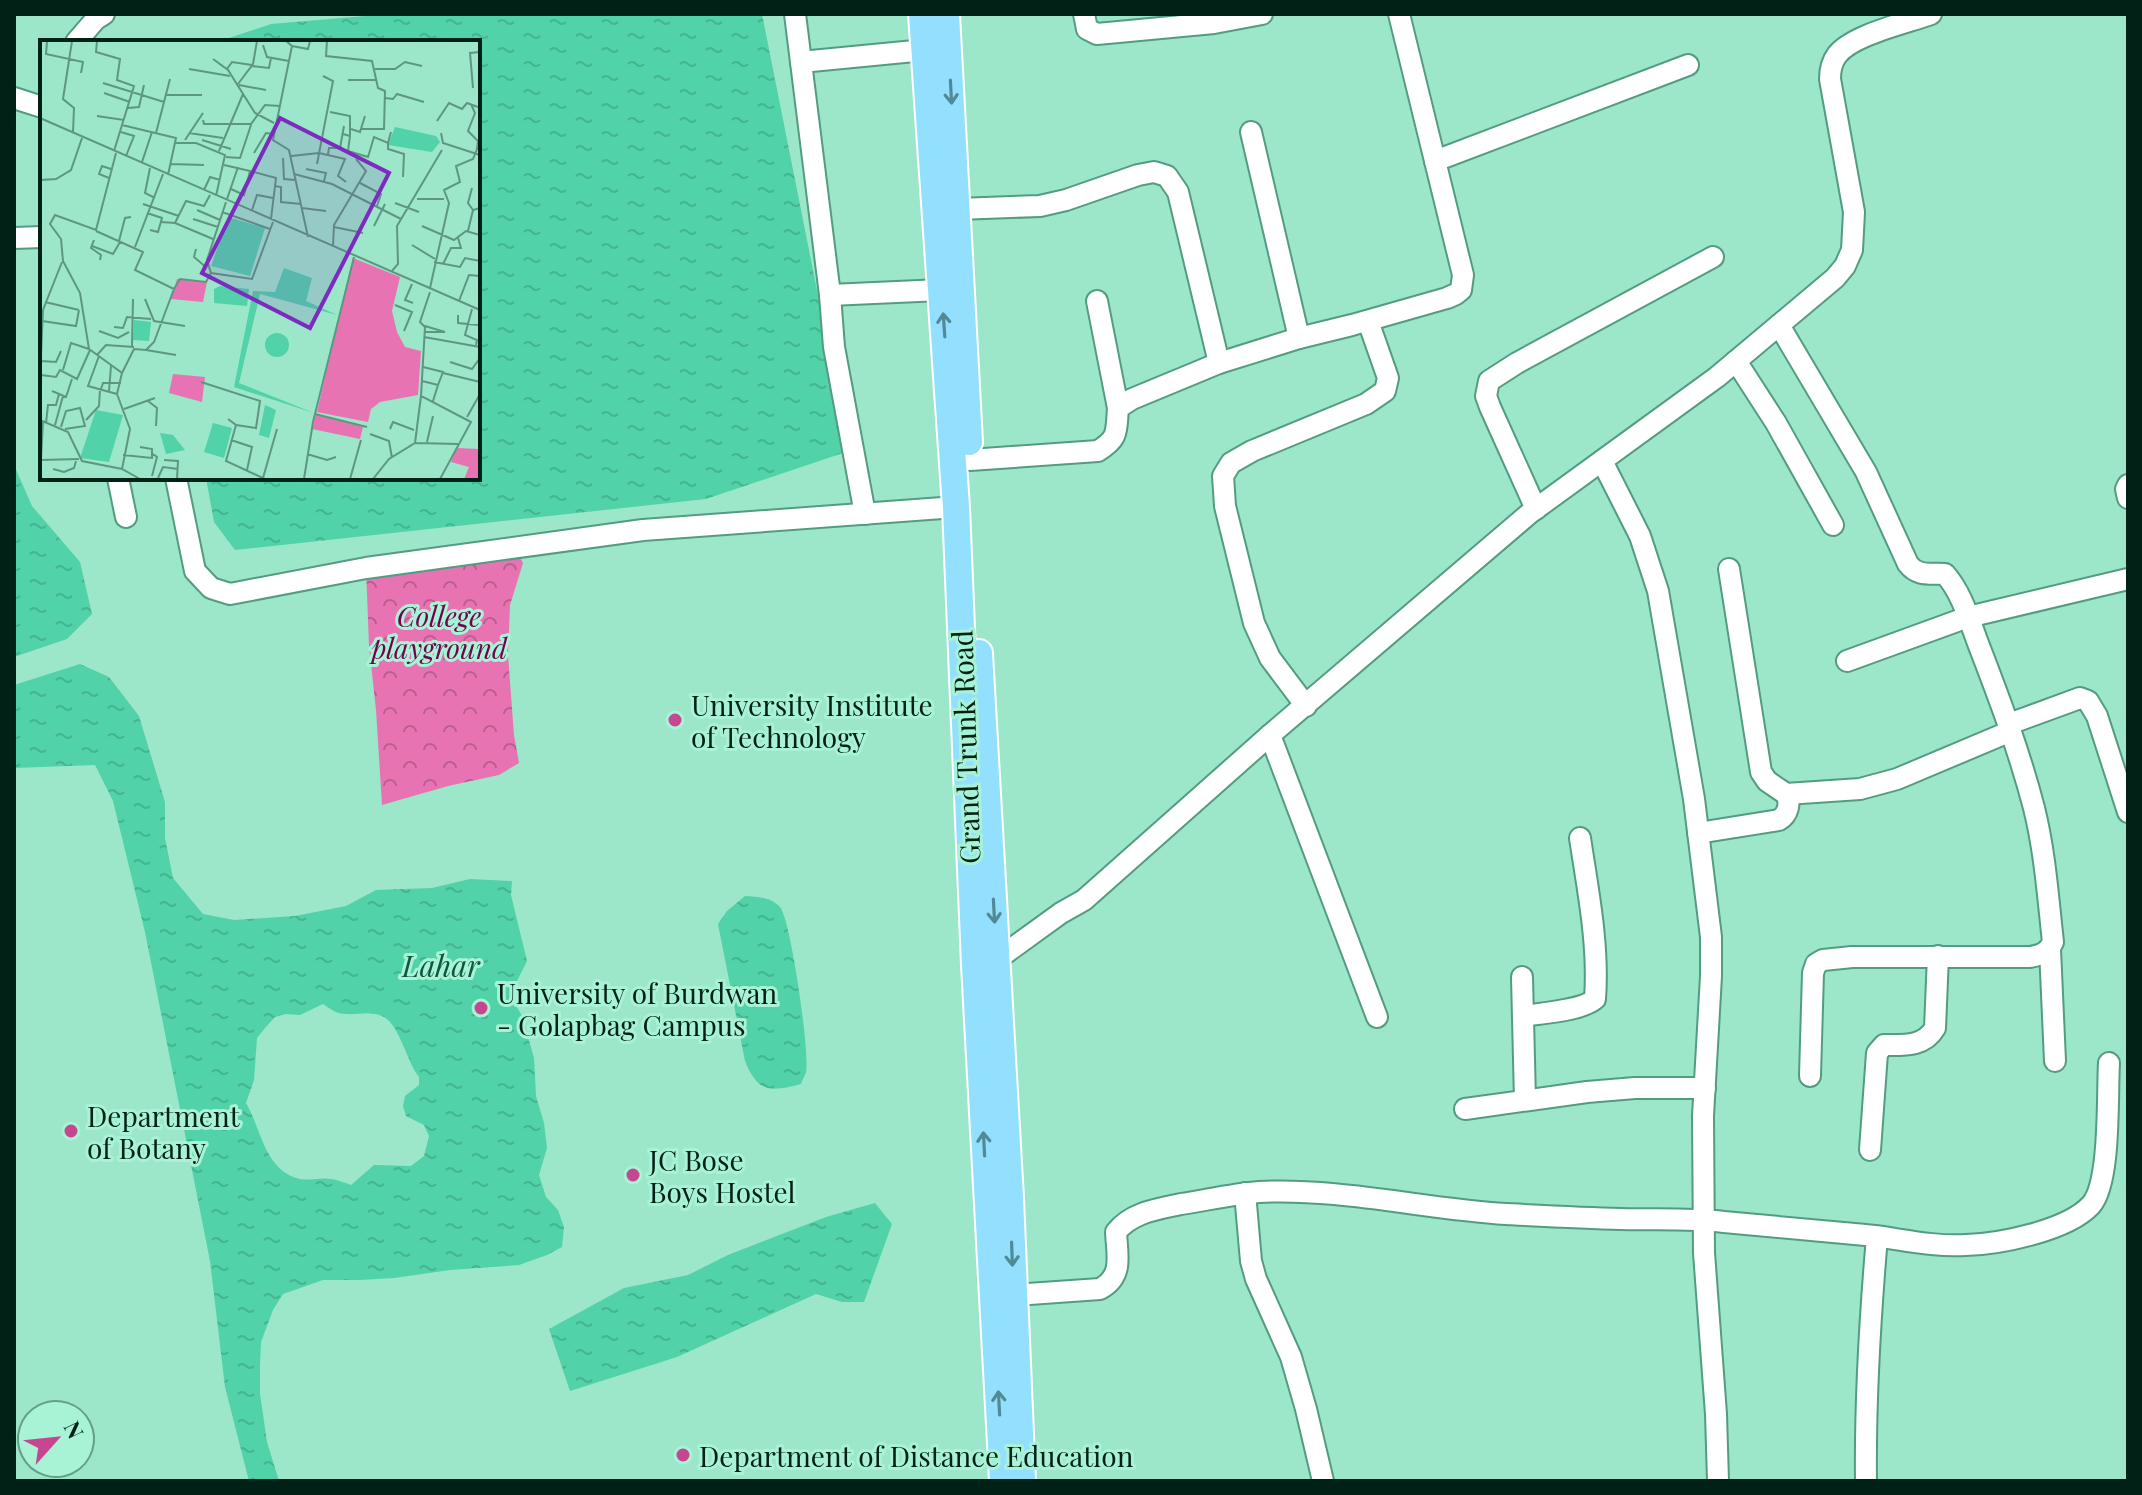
<svg xmlns="http://www.w3.org/2000/svg" width="2142" height="1495" font-family="'Playfair Display',serif">
<style>
.forest{fill:url(#forest-crowns)}
.water{fill:url(#water-ripples);fill-rule:evenodd}
.lines{fill:none;stroke-linecap:round;stroke-linejoin:round}
.minor-casing{stroke:#539c81;stroke-width:24}
.major-casing{stroke:#fff;stroke-width:30}
.minor{stroke:#fff;stroke-width:20}
.major{stroke:#92e0fe;stroke-width:26}
.oneway{stroke:#518a96}
.poi-dot{fill:#c74691;stroke:#a8f3d6;stroke-width:3}
.labels{text-anchor:middle;dominant-baseline:central;stroke-width:6;stroke-linejoin:round;paint-order:stroke}
.park-label{font-size:28px;font-style:italic;fill:#73024d;stroke:#a8f3d6}
.poi-label{font-size:28px;fill:#012016;stroke:#a8f3d6;text-anchor:start}
.street-label{font-size:28px;fill:#012016;stroke:#a8f3d6}
.water-label{font-size:30px;font-style:italic;fill:#0f5742;stroke:#a8f3d6}
.inset-road{fill:none;stroke:#5e9781;stroke-width:2}
.view{fill:#7b2cbf;fill-opacity:0.15;stroke:#7b2cbf;stroke-width:4}
.inset-edge{fill:none;stroke:#012016;stroke-width:4}
</style>
<defs>
<pattern id="forest-crowns" width="20" height="18" patternUnits="userSpaceOnUse" patternTransform="scale(2)"><rect width="20" height="18" fill="#e873b3"/><path d="M2 6a3 3 0 1 1 6 0M12 15a3 3 0 1 1 6 0" fill="none" stroke="#ba5e91"/></pattern>
<pattern id="water-ripples" width="26" height="14" patternUnits="userSpaceOnUse" patternTransform="scale(2)"><rect width="26" height="14" fill="#51d2a8"/><path d="M2 4q2-2 4 0t4 0M15 11q2-2 4 0t4 0" fill="none" stroke="#45b490"/></pattern>
</defs>
<rect width="100%" height="100%" fill="#9ce6c9"/>
<path class="forest" d="M520,557L523,563L510,605L508,655L514,735L519,763L499,775L448,786L382,805L376,710L369,646L366,568Z"/>
<g class="water">
<path d="M389,14H762L849,451L706,499L235,550L214,522L206,478H478V42H217L271,24Z"/>
<path d="M14,465L32,506L80,562L92,614L67,639L14,657Z"/>
<path d="M80,664L109,677L139,716L165,802V838L173,878L203,914L234,920L295,916L346,906L376,890L432,888L470,879L512,881L511,895L527,961L515,985L514,1002L522,1016L534,1058L536,1096L544,1123L547,1148L539,1175L546,1197L558,1210L564,1227L562,1247L547,1255L519,1265L450,1270L394,1278L360,1280H323L283,1294L273,1310L261,1342L260,1365V1394L267,1442L279,1481H249L225,1387L210,1261L145,932L113,801L95,765L14,768V685ZM323,1004C330,1009 337,1014 346,1014C359,1015 371,1010 384,1017C400,1026 406,1060 419,1077V1085L405,1096L403,1106L406,1116L424,1125L429,1136L424,1156L411,1166L374,1165L351,1185C345,1183 338,1180 332,1179C322,1177 310,1181 300,1179C264,1170 262,1130 246,1103L254,1080L257,1038L265,1028L275,1017L286,1014L300,1015Z"/>
<path d="M745,896C758,897 771,897 780,907C791,920 810,1054 806,1072C805,1076 802,1080 801,1084C770,1092 758,1093 745,1061L718,924L727,911Z"/>
<path d="M875,1203L892,1224L864,1302H842L816,1294L677,1357L570,1391L549,1329L624,1288L688,1275L728,1255L826,1217Z"/>
</g>
<g class="lines">
<g class="minor-casing">
<g id="minor">
<path d="M795,14L830,295L834,347L865,514"/>
<path d="M1084,14L1087,29L1097,34L1214,23L1262,14"/>
<path d="M76,42L96,19L104,14"/>
<path d="M801,62L925,50"/>
<path d="M14,98L42,107"/>
<path d="M1251,132L1299,338"/>
<path d="M1435,161L1688,65"/>
<path d="M957,209L1040,206L1066,200L1138,175L1154,172L1167,176L1178,192L1219,363"/>
<path d="M14,238L42,237"/>
<path d="M830,295L941,290"/>
<path d="M1097,301L1118,408"/>
<path d="M1779,325L1866,472L1908,564C1918,577 1930,573 1945,574C1963,594 1971,626 1981,651C2001,703 2020,754 2034,808C2045,852 2048,898 2053,942C2048,953 2041,955 2030,957H1852L1823,960L1816,964L1813,973L1810,1076"/>
<path d="M1736,361L1776,423L1833,525"/>
<path d="M970,460L1098,451C1119,438 1116,432 1118,408L1132,399L1219,363L1299,338L1352,325L1447,298L1456,294L1461,290L1463,275L1399,14"/>
<path d="M1602,461L1640,536L1658,591L1694,799L1711,937V976L1703,1116L1704,1253L1716,1414L1718,1481"/>
<path d="M118,478L126,517"/>
<path d="M176,478L195,571L211,588L230,594L366,568L643,530L956,507"/>
<path d="M2128,485L2126,489L2128,498"/>
<path d="M1536,509L1490,407L1486,396L1489,381L1517,363L1713,257"/>
<path d="M1847,661L1968,617L2128,579"/>
<path d="M1306,706L1270,658L1254,623L1225,506L1223,476L1231,463L1252,451L1366,404L1385,391L1388,378L1368,321"/>
<path d="M2009,724L2080,698L2088,701L2097,716L2128,812"/>
<path d="M1270,735L1377,1017"/>
<path d="M1786,794L1860,789L1897,779L2011,731"/>
<path d="M1698,833L1779,820C1788,815 1791,803 1786,794L1767,781L1761,772L1729,569"/>
<path d="M2050,949L2055,1061"/>
<path d="M986,964L996,960L1061,913L1084,900L1270,735L1530,513L1717,377L1835,278L1845,266L1852,250L1854,212L1830,79C1830,70 1831,63 1837,55C1852,35 1906,23 1931,14"/>
<path d="M1522,977L1525,1100"/>
<path d="M1523,1016C1541,1013 1581,1011 1595,999C1599,945 1588,891 1580,838"/>
<path d="M1465,1109L1587,1092L1635,1088H1705"/>
<path d="M1870,1150L1877,1053L1884,1045C1904,1045 1924,1047 1935,1028L1938,956"/>
<path d="M1245,1193L1251,1261L1256,1279L1291,1357L1306,1409L1323,1481"/>
<path d="M1014,1295L1100,1289C1124,1276 1117,1255 1116,1232C1132,1212 1158,1209 1181,1204C1207,1200 1233,1194 1259,1192C1342,1188 1424,1209 1506,1214C1545,1216 1583,1218 1621,1219C1656,1220 1690,1218 1724,1222C1775,1227 1825,1231 1875,1236C1905,1240 1935,1247 1966,1245C1999,1244 2067,1231 2091,1205C2111,1183 2107,1094 2109,1063"/>
<path d="M1866,1481C1865,1399 1870,1318 1877,1237"/>
</g>
</g>
<g class="major-casing">
<g id="major">
<path d="M922,14L956,507L975,965L1003,1481"/>
<path d="M946,14L969,442"/>
<path d="M979,653L1010,1198L1022,1481"/>
</g>
</g>
<use href="#minor" class="minor"/>
<use href="#major" class="major"/>
</g>
<defs><path id="oneway-shaft" d="M-6 0H5M1.5-3L5.5 0L1.5 3" fill="none" stroke-width="1.6" stroke-linecap="round" stroke-linejoin="round" transform="scale(2)"/></defs>
<g class="oneway">
<use href="#oneway-shaft" transform="translate(951 92) rotate(87)"/>
<use href="#oneway-shaft" transform="translate(944 325) rotate(-94)"/>
<use href="#oneway-shaft" transform="translate(994 911) rotate(87)"/>
<use href="#oneway-shaft" transform="translate(984 1144) rotate(-93)"/>
<use href="#oneway-shaft" transform="translate(1012 1254) rotate(88)"/>
<use href="#oneway-shaft" transform="translate(999 1403) rotate(-93)"/>
</g>
<g class="poi-dot">
<circle cx="675" cy="720" r="8"/>
<circle cx="481" cy="1008" r="8"/>
<circle cx="71" cy="1131" r="8"/>
<circle cx="633" cy="1175" r="8"/>
<circle cx="683" cy="1455" r="8"/>
</g>
<g class="labels">
<g class="park-label">
<text x="439" y="615">College<tspan x="439" dy="32">playground</tspan></text>
</g>
<g class="poi-label">
<text x="691" y="704">University Institute<tspan x="691" dy="32">of Technology</tspan></text>
<text x="497" y="992">University of Burdwan<tspan x="497" dy="32">- Golapbag Campus</tspan></text>
<text x="87" y="1115">Department<tspan x="87" dy="32">of Botany</tspan></text>
<text x="649" y="1159">JC Bose<tspan x="649" dy="32">Boys Hostel</tspan></text>
<text x="699" y="1455">Department of Distance Education</text>
</g>
<g class="street-label">
<text transform="translate(965 747) rotate(-92)">Grand Trunk Road</text>
</g>
<g class="water-label">
<text x="441" y="965">Lahar</text>
</g>
</g>
<g transform="translate(40 40)">
<rect width="440" height="440" fill="#9ce6c9"/>
<path d="M313,218L360,237L352,271L357,292L365,307L381,311L378,355L340,362L331,369L328,382L277,372ZM137,239L167,242L163,262L131,259ZM133,334L165,337L162,362L129,353ZM276,374L323,387L320,399L272,389ZM416,408L440,409V439H424L429,427L411,422Z" fill="#e873b3"/>
<path d="M355,87L396,96L400,102L392,112L348,105ZM188,177L225,188L210,236L171,226ZM244,228L272,238L266,261L297,275L220,254L199,343L274,373L194,347L213,251L235,252ZM180,246L209,249L207,266L174,263V249ZM94,280L111,282L109,301L93,300ZM225 305a12 12 0 1 1 24 0a12 12 0 1 1-24 0ZM225,365L236,370L229,398L219,395ZM56,370L83,375L69,422L40,418ZM173,383L192,388L184,418L164,412ZM120,393L133,395L145,410L126,414Z" fill="#51d2a8"/>
<path class="inset-road" d="M32,1L23,59L34,68L33,92M57,1L56,12L80,19L77,40L94,46L74,111M246,1L252,6L233,100L249,110L268,197M287,1L286,16L332,21L338,48L345,51L344,89H321M7,2L6,14L43,22L41,33M223,5L227,17L249,21M252,6L268,9L270,1M173,19L188,30L215,73L234,83M212,26L229,28L231,18M149,29L190,36M187,29L192,22L212,25M335,29H355L365,22L382,26M308,40H337M63,43L124,62L130,39M198,44L213,24L217,1M199,45L226,50M433,48L430,13L440,12M64,53L90,62M126,55H162M345,58L353,59L357,54L384,62M88,68L99,67L104,45M290,72L310,76V95M57,76L84,80M0,78L440,270M163,80L164,84H211L225,65L240,66M397,81L409,63L422,69L427,63L438,67M82,85L136,98L128,135M311,89L320,92L325,76M81,92L94,96L86,116M116,93L124,62M149,93L183,98M401,93L403,103L440,115M303,94L310,96L308,111L328,117L334,97L348,103L351,92M145,100L163,73M162,100L191,109M135,103H156L185,115L176,156M348,103V109L364,114L363,137M179,111L203,54M76,113L56,190L15,175L10,184L21,199L23,221L40,253L49,309L82,333L77,354L90,389L82,429M214,113L226,93L234,94M288,114L289,108H300L304,86M251,116L279,113L305,119L298,136L306,142M186,117L200,118L211,85M243,118L244,139L255,140M102,122L112,92M131,124L164,125M277,124L293,41L283,36M184,125L210,131L204,155L191,149M110,128L105,153L115,158M266,129L286,133L284,141M210,131L236,138L231,179M254,134L292,144L361,179M69,138L59,134L62,126L71,129M0,140L16,139L31,130L42,98M320,143L341,154L337,166M235,146L241,147V162L261,164M432,148L428,163L433,170M164,150L170,137L180,140M187,159L198,127M377,159H404M186,162L167,220L171,233L212,239L233,182M355,163L379,172M103,164L139,176M262,168L286,171M157,170L180,180M212,170L217,155L233,158M182,172L230,189M107,173L122,178L118,192L110,190M153,179L178,187M121,182L135,183L146,161L164,166L170,155M135,183L173,199M334,186L345,164M382,186L414,200L426,191L440,195M294,187L323,193M56,191L103,212L95,230L134,249L114,302L106,310L94,309L82,333M428,191L433,170L440,168M54,200L51,208L61,215L60,220M79,201L85,178L91,177M372,205L395,219M52,206L73,214L80,202M293,206L294,185L326,131L316,119M95,207L123,134M156,209L154,217L167,228M394,222L420,227L425,218L440,221M403,224L411,208H421L418,198M352,231L358,224L357,186L402,110M372,244L365,260L373,263M390,248L409,163L404,150L420,142L416,126L433,119L437,109L438,101L428,91L435,73L431,64M134,249L140,239L166,242L171,233M390,252L380,282L385,287L381,356L431,382L400,439M105,259L114,281L145,286M419,261L429,235L440,236M5,262L39,270M355,265L372,272L364,291M432,269L425,295L437,300L436,305M418,275V283L439,285M2,281L36,286L39,270M74,287L83,288L87,277L111,279M59,291L78,298L89,292M384,292H405L385,286M384,297L440,307M92,306L93,259M106,310L136,315M57,315L66,305L94,307M59,316L48,346L77,354M1,321L16,322L21,311M410,322L432,329L440,318M383,327L403,332L398,345M23,330L31,303L49,309M403,333L440,342M1,335L16,337L20,330L37,339L50,310M0,338L3,270L22,222M382,341L398,345L393,361M161,342L220,361L216,388L196,385M61,349L63,343H81M12,351L26,357L32,339M69,351L71,326M108,361L117,368L116,386M84,369L115,358M275,374L327,387M427,377L440,354M188,379L196,385L186,421L225,439M0,380L28,392L42,421L82,429L100,439M46,380L59,366L60,349M6,383L8,365H16L19,354M15,385L23,356M21,387L26,371L40,368L45,386L25,389M350,389L353,382L374,390M330,394L349,401L352,418M191,400L212,407L207,430M387,402L393,376M375,403L381,356M267,414L287,420L296,417M83,415L112,418V409L100,407M1,419L3,382M1,420L39,419M124,420L138,421L137,439M13,429L24,432L34,428L36,421M112,436L117,417L113,414M118,438L123,427L138,429M223,438L237,389M229,439H255M264,439L273,382L314,217M310,439L321,400M333,439L349,419L375,403L418,404"/>
<path class="view" d="M240,78L349,133L270,288L162,233Z"/>
<rect width="440" height="440" class="inset-edge"/>
</g>
<rect width="2142" height="1495" fill="none" stroke="#012016" stroke-width="32"/>
<g transform="translate(56 1439) rotate(63)"><circle r="38" fill="#a8f3d6" stroke="#659f89" stroke-width="2"/>
<path d="M0-6L14 30L0 20L-14 30Z" fill="#c74691"/>
<text y="-12" font-size="22" font-weight="bold" text-anchor="middle" fill="#012016">N</text>
</g>
</svg>
